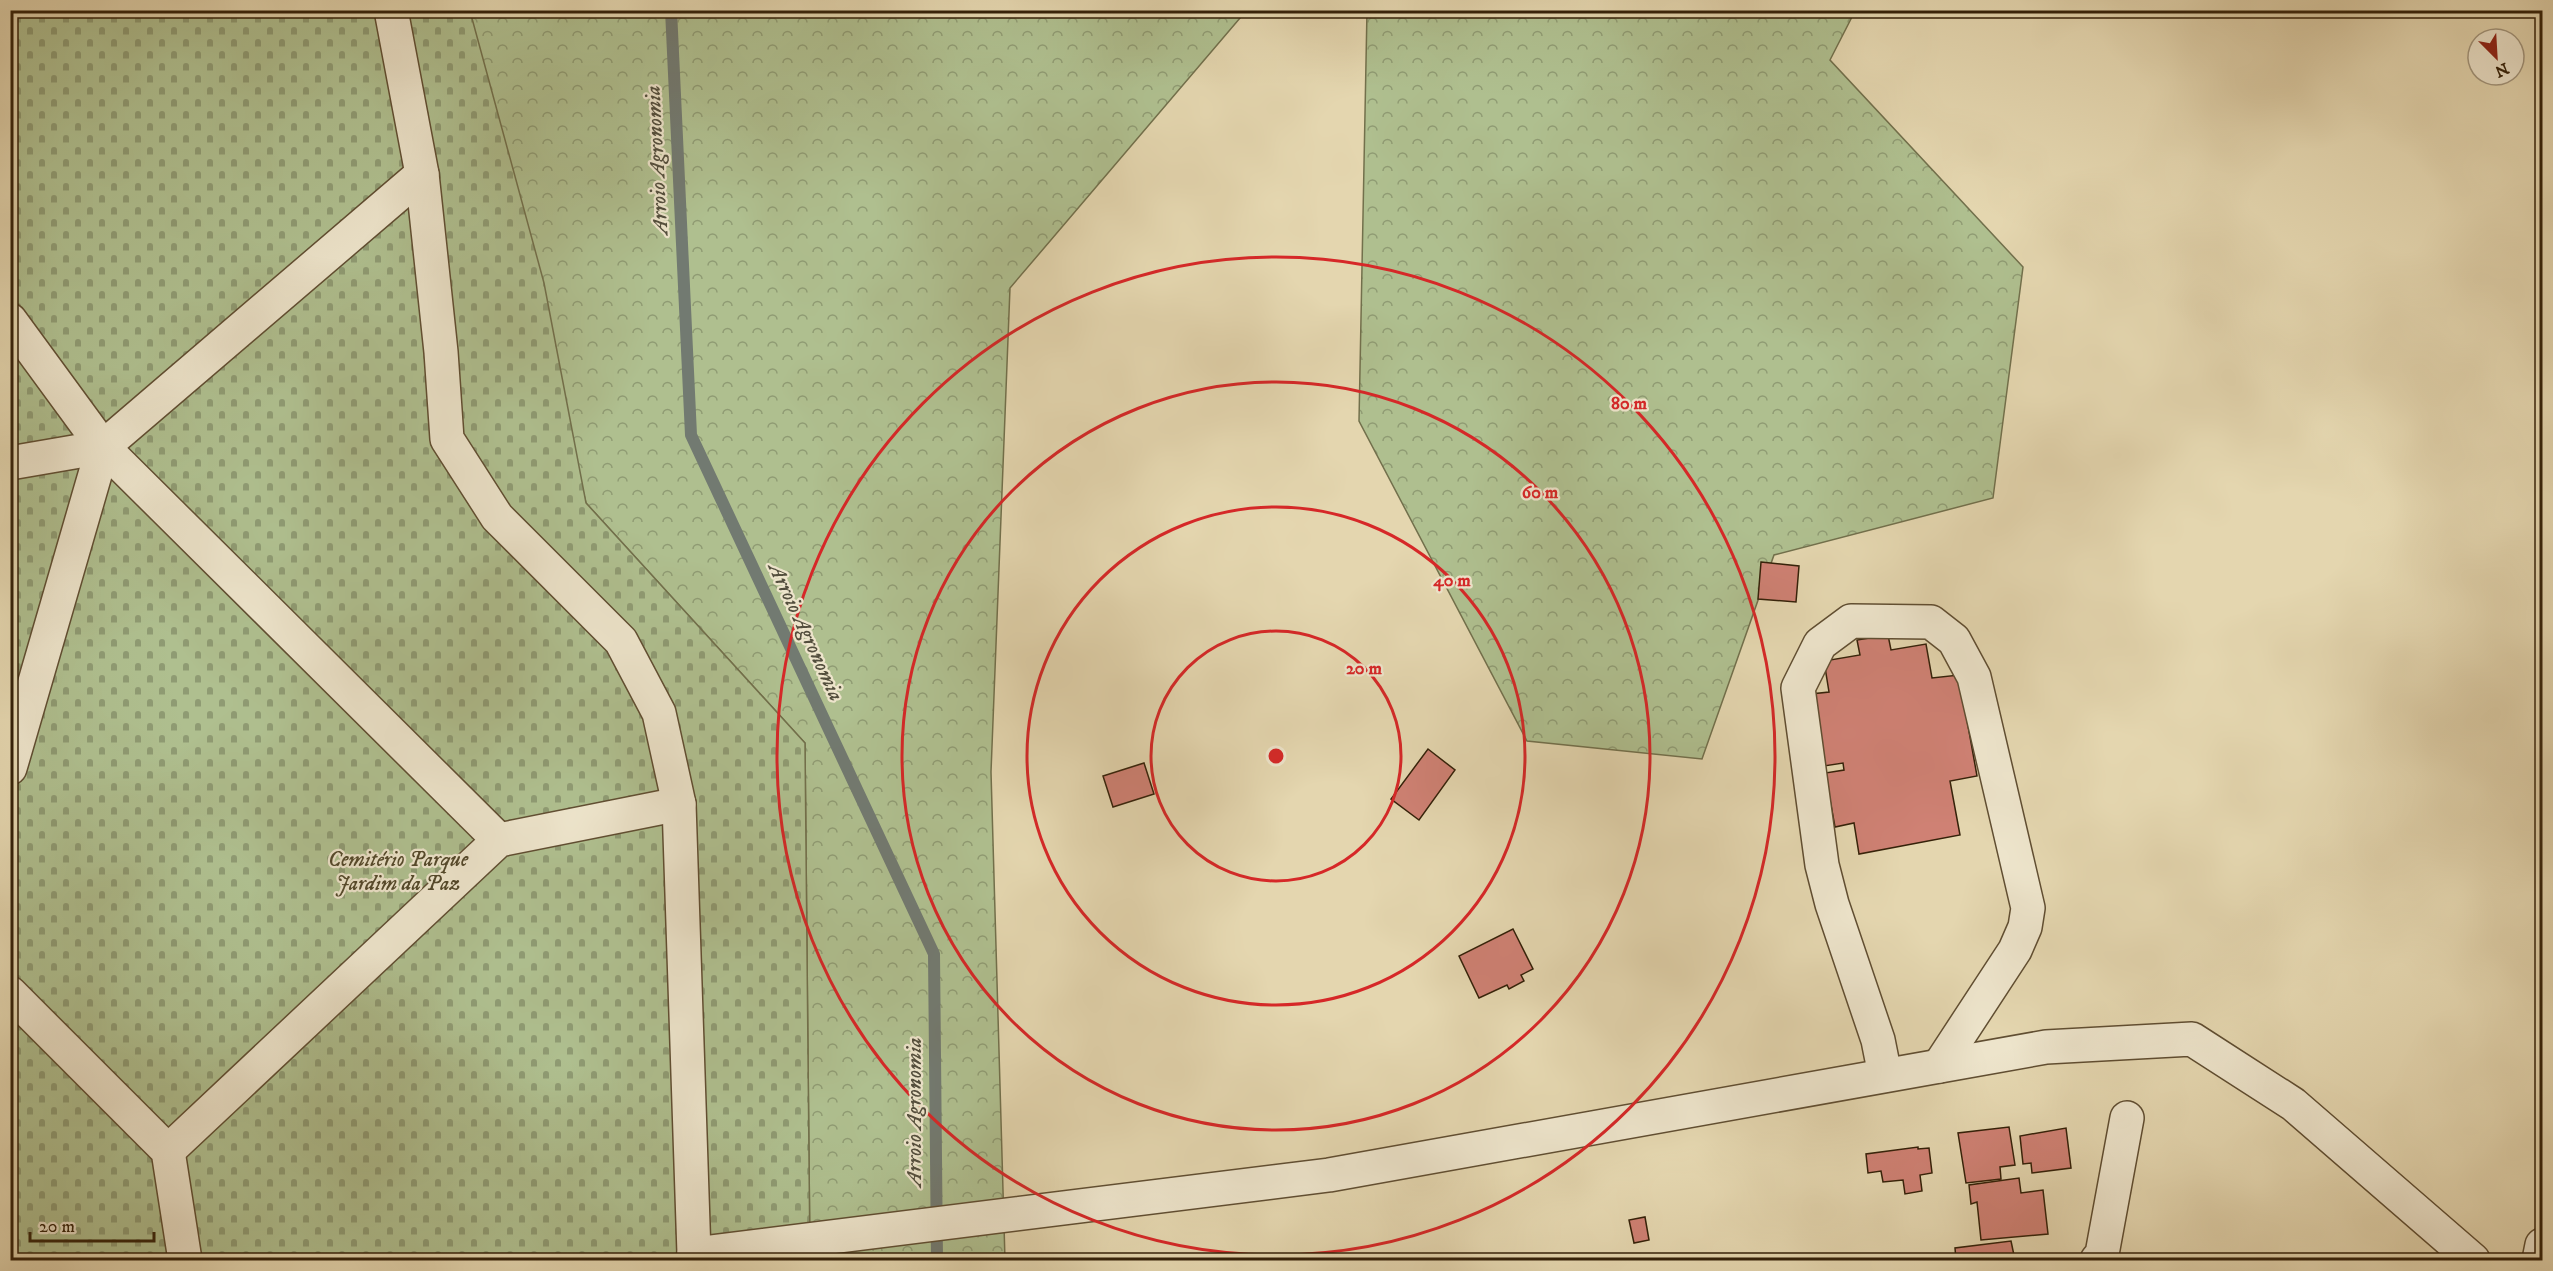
<svg xmlns="http://www.w3.org/2000/svg" width="2553" height="1271" font-family="'IM FELL DW Pica',serif">
<style>
.forest{fill:url(#forest-crowns);stroke:#72704c;stroke-width:1.5}
.cemetery{fill:url(#cemetery-stones);stroke:#72704c;stroke-width:1.5}
.lines{fill:none;stroke-linecap:round;stroke-linejoin:round}
.stream{stroke:#727a71;stroke-width:12}
.building{fill:#cf8174;stroke:#342109;stroke-width:1.5}
.minor-casing{stroke:#604e32;stroke-width:36}
.minor{stroke:#ede4cb;stroke-width:33}
.ring{fill:none;stroke:#d62828;stroke-width:3}
.labels{text-anchor:middle;dominant-baseline:central;stroke-width:4.5;stroke-linejoin:round;paint-order:stroke}
.park-label{font-size:21px;font-style:italic;fill:#53482a;stroke:#ede4cb}
.water-label{font-size:22px;font-style:italic;fill:#534e3d;stroke:#ede4cb}
.centre{fill:#d62828;stroke:#ede4cb;stroke-width:3}
.ring-label{font-size:18px;text-anchor:middle;font-weight:bold;fill:#d62828;stroke:#ede4cb;stroke-width:4.5;stroke-linejoin:round;paint-order:stroke}
</style>
<defs>
<pattern id="forest-crowns" width="20" height="18" patternUnits="userSpaceOnUse" patternTransform="scale(1.5)"><rect width="20" height="18" fill="#afbf8f"/><path d="M2 6a3 3 0 1 1 6 0M12 15a3 3 0 1 1 6 0" fill="none" stroke="#8f9b73"/></pattern>
<pattern id="cemetery-stones" width="16" height="16" patternUnits="userSpaceOnUse" patternTransform="scale(1.5)"><rect width="16" height="16" fill="#afbf8f"/><path d="M2 7V4a2 2 0 0 1 4 0v3zM10 15v-3a2 2 0 0 1 4 0v3z" fill="#8f9b73"/></pattern>
</defs>
<rect width="100%" height="100%" fill="#e4d6af"/>
<filter id="stains"><feTurbulence type="fractalNoise" baseFrequency=".00333" numOctaves="4"/><feColorMatrix values="0 0 0 0 .2 0 0 0 0 .09 0 0 0 0 .02 0 0 0 .5 -.17"/></filter>
<radialGradient id="worn" r=".72"><stop offset=".6" stop-color="#630" stop-opacity="0"/><stop offset="1" stop-color="#630" stop-opacity=".3"/></radialGradient>
<g class="forest">
<path d="M466,11H1246L1010,288L991,772L1005,1260H810L805,743L586,503Z"/>
<path d="M1367,11H1855L1830,60L2023,267L1993,498L1774,555L1702,759L1527,741L1359,421Z"/>
</g>
<path class="cemetery" d="M10,11H470L544,283L586,503L805,743L810,1260H11Z"/>
<g class="lines">
<path class="stream" d="M671,10L691,435L934,954L937,1260"/>
</g>
<g class="building">
<path d="M1761,562L1799,566L1796,602L1758,599Z"/>
<path d="M1888,635L1891,650L1926,644L1932,678L1959,675L1977,776L1950,781L1960,835L1859,854L1854,823L1835,827L1825,773L1844,770L1843,763L1824,766L1811,694L1829,692L1824,661L1860,655L1857,640Z"/>
<path d="M1428,749L1455,770L1419,820L1391,799Z"/>
<path d="M1144,763L1154,794L1113,807L1103,776Z"/>
<path d="M1513,929L1533,969L1521,975L1524,981L1509,989L1507,985L1479,998L1459,956Z"/>
<path d="M2009,1127L2015,1165L2000,1167L2001,1179L1966,1183L1958,1133Z"/>
<path d="M2066,1128L2071,1168L2032,1173L2031,1163L2023,1164L2020,1136Z"/>
<path d="M1918,1147V1149L1929,1148L1932,1173L1920,1175L1922,1191L1905,1194L1903,1180L1883,1182L1881,1171L1868,1173L1866,1154Z"/>
<path d="M2019,1178L2021,1193L2043,1190L2048,1234L1981,1240L1977,1202L1971,1204L1969,1185Z"/>
<path d="M1645,1217L1649,1240L1634,1243L1629,1220Z"/>
<path d="M2011,1241L2015,1260H1956L1955,1248Z"/>
</g>
<g class="lines">
<g class="minor-casing">
<g id="minor">
<path d="M391,10L422,174L441,352L447,439L497,517L621,641L659,713L679,804L694,1254L693,1260"/>
<path d="M10,320L103,447L499,840"/>
<path d="M10,463L103,447L422,174"/>
<path d="M10,768L103,447"/>
<path d="M10,993L168,1151L185,1260"/>
<path d="M1885,1075L1878,1040L1832,904L1822,865L1798,688L1820,644L1851,621L1931,622L1954,640L1974,677L2028,908L2025,927L2015,950L1939,1066"/>
<path d="M168,1151L499,840L679,804"/>
<path d="M694,1254L1329,1175L2046,1047L2192,1039L2293,1104L2473,1260"/>
<path d="M2097,1260L2102,1254L2127,1118"/>
<path d="M2539,1260L2542,1245"/>
</g>
</g>
<use href="#minor" class="minor"/>
</g>
<g class="ring">
<circle cx="1276" cy="756" r="125"/>
<circle cx="1276" cy="756" r="249"/>
<circle cx="1276" cy="756" r="374"/>
<circle cx="1276" cy="756" r="499"/>
</g>
<g class="labels">
<g class="park-label">
<text x="398" y="860">Cemitério Parque<tspan x="398" dy="24">Jardim da Paz</tspan></text>
</g>
<g class="water-label">
<text transform="translate(657 160) rotate(-93)">Arroio Agronomia</text>
<text transform="translate(806 632) rotate(65)">Arroio Agronomia</text>
<text transform="translate(914 1112) rotate(-90)">Arroio Agronomia</text>
</g>
</g>
<circle cx="1276" cy="756" r="9" class="centre"/>
<g class="ring-label">
<text x="1629" y="409">80 m</text>
<text x="1540" y="498">60 m</text>
<text x="1452" y="586">40 m</text>
<text x="1364" y="674">20 m</text>
</g>
<rect width="2553" height="1271" fill="none" stroke="#e4d6af" stroke-width="36"/>
<rect x="12" y="12" width="2529" height="1247" fill="none" stroke="#342109" stroke-width="3"/>
<rect x="18" y="18" width="2517" height="1235" fill="none" stroke="#342109" stroke-width="1.5"/>
<g transform="translate(2496 57) rotate(156)"><circle r="28" fill="#ede4cb" stroke="#a3967d" stroke-width="1.5"/>
<path d="M0-4.5L10 22L0 15L-10 22Z" fill="#8f2418"/>
<text y="-9" font-size="16" font-weight="bold" text-anchor="middle" fill="#342109">N</text>
</g>
<path d="M30 1232v9h124v-9" fill="none" stroke="#342109" stroke-width="3"/>
<text x="39" y="1232" font-size="18" fill="#342109" stroke="#ede4cb" stroke-width="4.5" paint-order="stroke">20 m</text>
<rect width="100%" height="100%" filter="url(#stains)"/>
<rect width="100%" height="100%" fill="url(#worn)"/>
</svg>
